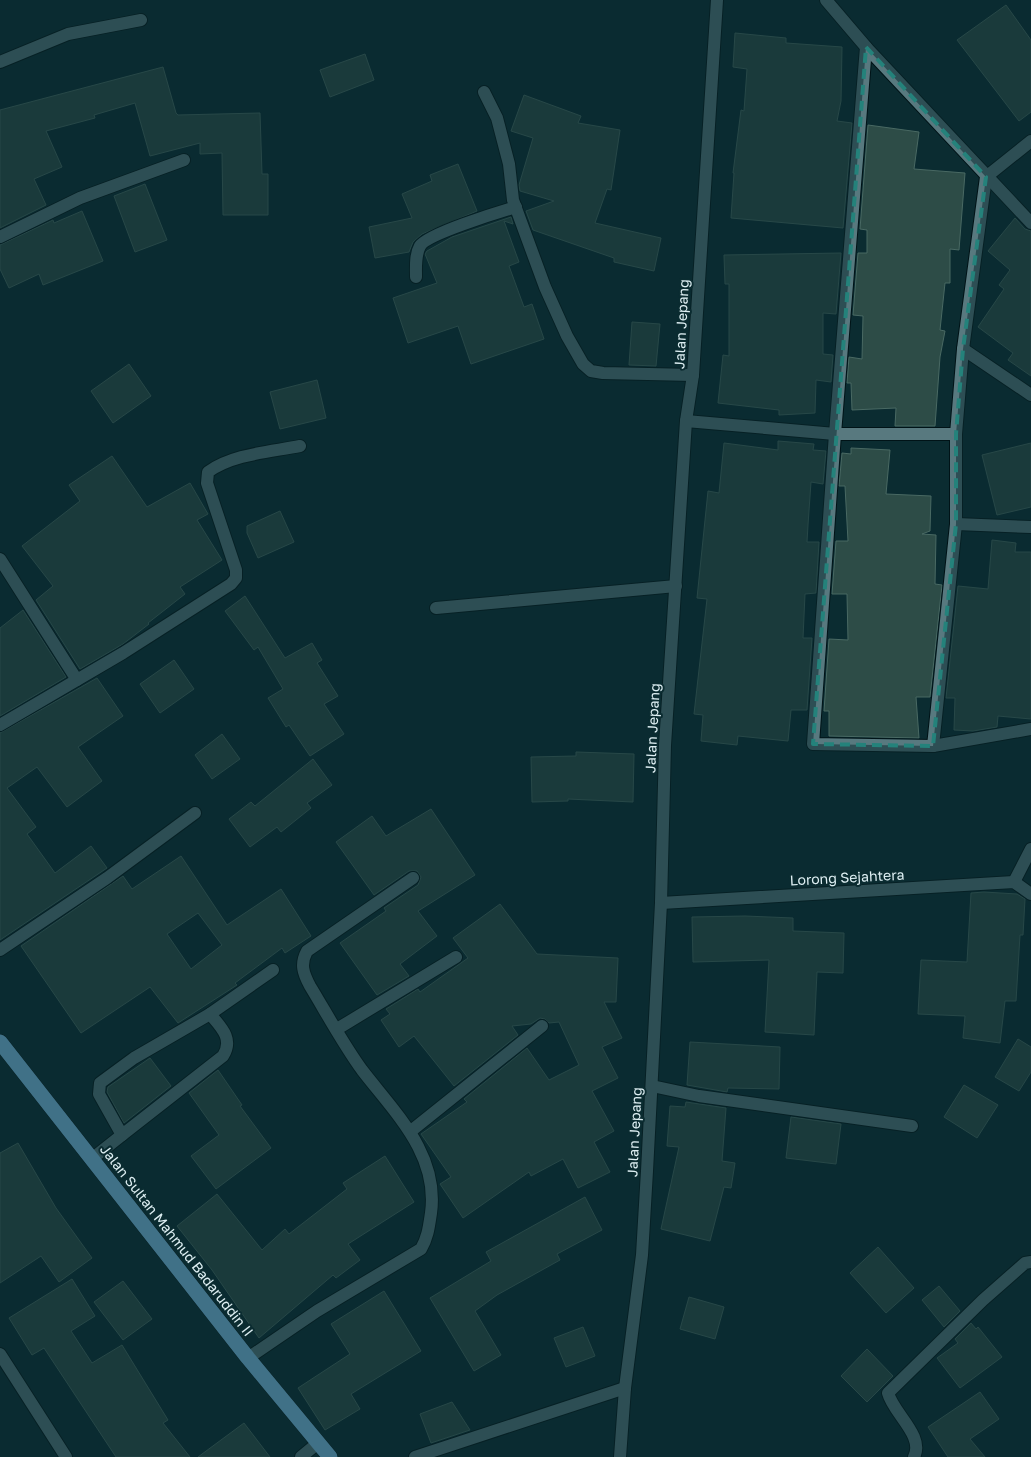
<svg xmlns="http://www.w3.org/2000/svg" width="1031" height="1457" font-family="'Golos Text',sans-serif">
<style>
.building{fill:#2d4c47;stroke:#496963;fill-rule:evenodd}
.lines{fill:none;stroke-linecap:round;stroke-linejoin:round}
.minor-casing{stroke:#001317;stroke-width:14}
.highway-casing{stroke:#001317;stroke-width:16}
.minor{stroke:#58797f;stroke-width:12}
.highway{stroke:#80c5f0;stroke-width:15}
.marked{fill:none;stroke:#24827b;stroke-width:4;stroke-dasharray:10 6;stroke-linejoin:round}
.labels{text-anchor:middle;dominant-baseline:central;stroke-width:4;stroke-linejoin:round;paint-order:stroke}
.street-label{font-size:14px;fill:#deeff3;stroke:#0b2c31}
</style>
<rect width="100%" height="100%" fill="#0b2c31"/>
<g class="building">
<path d="M1006,5L1031,40V112L1019,121L957,40Z"/>
<path d="M735,33L786,38V43L842,47L841,101L837,121L852,123L843,228L731,218L734,173H733L741,110L744,111L747,69L733,67Z"/>
<path d="M365,54L374,80L330,97L320,70Z"/>
<path d="M163,67L176,113L178,115L260,113L262,174H268V215H223L222,153L200,154V143L150,156L135,103L94,115L95,118L46,131L62,167L34,179L46,205L0,228V110Z"/>
<path d="M524,95L581,116L578,123L620,130L611,190L607,189L595,223L661,238L654,271L614,262V258L533,230L526,211L554,201L520,191L519,185L533,138L511,131Z"/>
<path d="M868,125L919,132L914,169L965,173L959,250L950,249V283H945L940,330L945,331L940,357L935,426H895L896,408L852,410L851,383H847L849,357L862,359L863,316L853,315L858,253H867V230L860,229Z"/>
<path d="M458,164L477,211L422,234L413,242L409,252L375,258L369,227L412,218L402,194L432,181L430,175Z"/>
<path d="M145,184L167,240L135,252L114,196Z"/>
<path d="M82,211L103,261L43,285L39,274L9,288L0,269V245L53,220L54,223Z"/>
<path d="M511,217L513,224L504,221L519,262L509,266L524,307L532,304L544,339L471,364L458,326L408,343L393,298L437,283L425,254L427,251L452,237Z"/>
<path d="M1015,218L1025,229L1031,231V376L1008,360L1013,353L978,327L1004,289L999,285L1010,270L988,251Z"/>
<path d="M841,253L836,314L823,313V354L833,355L831,382L816,380L815,413L779,415V410L718,403L723,355L729,356V284H725L724,255Z"/>
<path d="M632,322L660,324L656,366L629,365Z"/>
<path d="M129,364L151,396L113,423L91,391Z"/>
<path d="M317,380L326,418L280,429L270,392Z"/>
<path d="M778,441L814,444L813,450L826,451L823,484L811,482L808,525L807,542H819L816,593L805,594L803,638H812L807,710H791L788,741L738,736L737,745L701,741L703,715L694,714L707,599L697,598L708,491L719,493L724,443L778,450Z"/>
<path d="M1031,443V507L997,515L982,455Z"/>
<path d="M851,448L890,450L886,494L931,496L930,531L922,534L936,535L935,584L942,585L930,697H916L919,738L829,736V711H824L829,639L848,640L847,594H832L836,541H848L845,486H839L842,453L851,454Z"/>
<path d="M112,456L147,507L190,483L208,514L197,520L222,560L180,587L185,594L148,623L149,624L123,644L80,669L36,600L53,586L22,546L80,501L69,485Z"/>
<path d="M280,511L294,542L258,558L247,533V526Z"/>
<path d="M992,540L1016,543L1015,552H1031V719L998,716L997,727L973,731L954,730L955,698H946L958,586L988,589Z"/>
<path d="M245,596L285,658L312,643L322,660L317,663L338,696L324,704L344,734L310,756L289,725L286,727L268,698L283,689L258,647L254,650L225,611Z"/>
<path d="M23,610L66,677L0,716V628Z"/>
<path d="M174,660L194,689L160,713L140,684Z"/>
<path d="M97,678L123,716L78,747L102,781L67,807L37,767L7,788L36,827L27,834L55,873L91,846L107,868L0,940V733Z"/>
<path d="M222,734L240,759L212,779L195,755Z"/>
<path d="M576,752L634,754L633,802L568,799V801L532,802L531,757L576,756Z"/>
<path d="M313,759L332,785L307,803L311,808L281,832L277,827L250,847L229,819L251,802L255,806Z"/>
<path d="M431,809L475,875L418,911L437,936L400,964L409,976L377,995L340,943L386,911L384,908L418,885L421,877L417,871H409L374,895L336,842L372,816L386,836Z"/>
<path d="M181,856L227,925L281,889L311,936L285,953L282,948L235,983L237,985L178,1023L150,987L81,1033L21,946L123,876L132,889ZM198,913L222,945L191,969L167,934Z"/>
<path d="M984,892L1017,894L1025,899L1023,935H1020L1016,1001H1005L1000,1043L963,1038L965,1016L918,1014L921,960L967,962L971,893Z"/>
<path d="M500,904L537,954L618,958L616,1002H604L622,1038L602,1047L618,1078L592,1091L614,1131L594,1142L610,1172L578,1188L563,1159L531,1176L529,1172L463,1218L440,1184L451,1177L421,1134L467,1102L464,1099L527,1048L549,1080L579,1065L559,1022L549,1023L545,1019L540,1018L531,1024L512,1026L518,1035L454,1086L414,1036L399,1047L381,1020L390,1014L386,1009L418,989L420,992L468,958L453,938Z"/>
<path d="M745,916L793,918V931L844,933L843,973L817,972L814,1035L765,1032L769,960L693,962L692,917Z"/>
<path d="M1018,1039L1031,1047V1072L1019,1091L995,1077Z"/>
<path d="M690,1042L780,1047L779,1089L728,1088L727,1092L687,1085Z"/>
<path d="M150,1058L171,1086L124,1123L107,1092L108,1087Z"/>
<path d="M218,1070L242,1105L240,1106L271,1148L216,1189L191,1156L219,1135L189,1093Z"/>
<path d="M964,1085L998,1105L977,1138L944,1117Z"/>
<path d="M686,1102L726,1108L722,1161L735,1163L731,1188L724,1187L710,1241L661,1229L679,1147L667,1146L670,1106L685,1107Z"/>
<path d="M791,1117L841,1124L836,1164L786,1158Z"/>
<path d="M18,1143L56,1208L92,1258L59,1282L41,1256L0,1283V1153Z"/>
<path d="M385,1156L414,1202L348,1244L360,1260L336,1278L333,1275L259,1338L212,1270L177,1226L217,1194L262,1250L285,1229L289,1234L347,1189L343,1183Z"/>
<path d="M585,1197L602,1230L557,1254L560,1260L497,1295L475,1311L501,1355L474,1371L430,1298L491,1261L486,1252Z"/>
<path d="M878,1247L914,1288L886,1313L850,1273Z"/>
<path d="M72,1279L95,1316L71,1331L92,1363L122,1345L168,1420L163,1423L190,1457H116L44,1348L32,1355L9,1318Z"/>
<path d="M123,1281L152,1319L123,1340L94,1302Z"/>
<path d="M939,1286L960,1311L944,1327L922,1300Z"/>
<path d="M384,1291L421,1351L351,1394L360,1409L325,1430L298,1388L350,1354L331,1324Z"/>
<path d="M689,1297L724,1307L715,1339L680,1329Z"/>
<path d="M971,1323L976,1329L978,1327L1002,1357L960,1388L937,1358L958,1343L955,1339Z"/>
<path d="M583,1327L595,1356L566,1367L554,1338Z"/>
<path d="M867,1349L893,1376L867,1402L841,1376Z"/>
<path d="M980,1392L999,1419L970,1439L985,1457H948L928,1427Z"/>
<path d="M452,1402L470,1430L431,1443L420,1414Z"/>
<path d="M244,1423L270,1457H198Z"/>
</g>
<g class="lines">
<g class="minor-casing">
<g id="minor">
<path d="M826,0L866,47L835,434L813,744L933,746L1031,729"/>
<path d="M866,47L1031,223"/>
<path d="M0,62L68,34L141,20"/>
<path d="M484,92L497,118L509,164L513,200L545,287L567,336L583,364L591,371L603,373L693,375"/>
<path d="M0,237L80,198L184,160"/>
<path d="M416,277C416,267 415,255 420,246C427,234 499,212 516,207"/>
<path d="M963,349L1031,395"/>
<path d="M686,421L835,434H956V524L933,746"/>
<path d="M956,434L963,349L986,177L1031,141"/>
<path d="M956,524L1031,527"/>
<path d="M0,559L77,680"/>
<path d="M436,608L676,586"/>
<path d="M0,725L123,653L231,584L236,578V570L207,483L208,472C233,454 270,452 300,446"/>
<path d="M1014,882L1031,849"/>
<path d="M661,903L1014,882L1031,894"/>
<path d="M0,950L107,878L195,813"/>
<path d="M337,1029L456,957"/>
<path d="M652,1086L699,1096L912,1126"/>
<path d="M411,1131L542,1026"/>
<path d="M122,1135L223,1056C234,1039 221,1027 210,1014"/>
<path d="M93,1158L122,1135L99,1094L100,1083L134,1058L210,1014L273,970"/>
<path d="M0,1354L66,1457"/>
<path d="M248,1358L317,1311L421,1249C428,1237 429,1226 431,1213C439,1154 395,1113 362,1070C343,1044 327,1014 310,986C303,973 300,964 307,951L413,878"/>
<path d="M301,1457L318,1443"/>
<path d="M415,1457L625,1388"/>
<path d="M620,1457L625,1388L642,1255L647,1171L661,903L665,745L686,421L693,375L717,0"/>
<path d="M914,1457C925,1436 893,1413 888,1393L983,1300L1025,1263L1031,1262"/>
</g>
</g>
<g class="highway-casing">
<path id="highway" d="M0,1042L248,1358L330,1457"/>
</g>
<use href="#minor" class="minor"/>
<use href="#highway" class="highway"/>
</g>
<path d="M0 0H1031V1457H0ZM866,47L986,177L963,349L956,434V524L933,746L813,744Z" fill="#0b2c31" fill-opacity=".55" fill-rule="evenodd"/>
<path class="marked" d="M866,47L986,177L963,349L956,434V524L933,746L813,744Z"/>
<g class="labels">
<g class="street-label">
<text transform="translate(681 324) rotate(-87)">Jalan Jepang</text>
<text transform="translate(652 728) rotate(-87)">Jalan Jepang</text>
<text transform="translate(847 877) rotate(-3)">Lorong Sejahtera</text>
<text transform="translate(634 1132) rotate(-87)">Jalan Jepang</text>
<text transform="translate(177 1240) rotate(52)">Jalan Sultan Mahmud Badaruddin II</text>
</g>
</g>
</svg>
